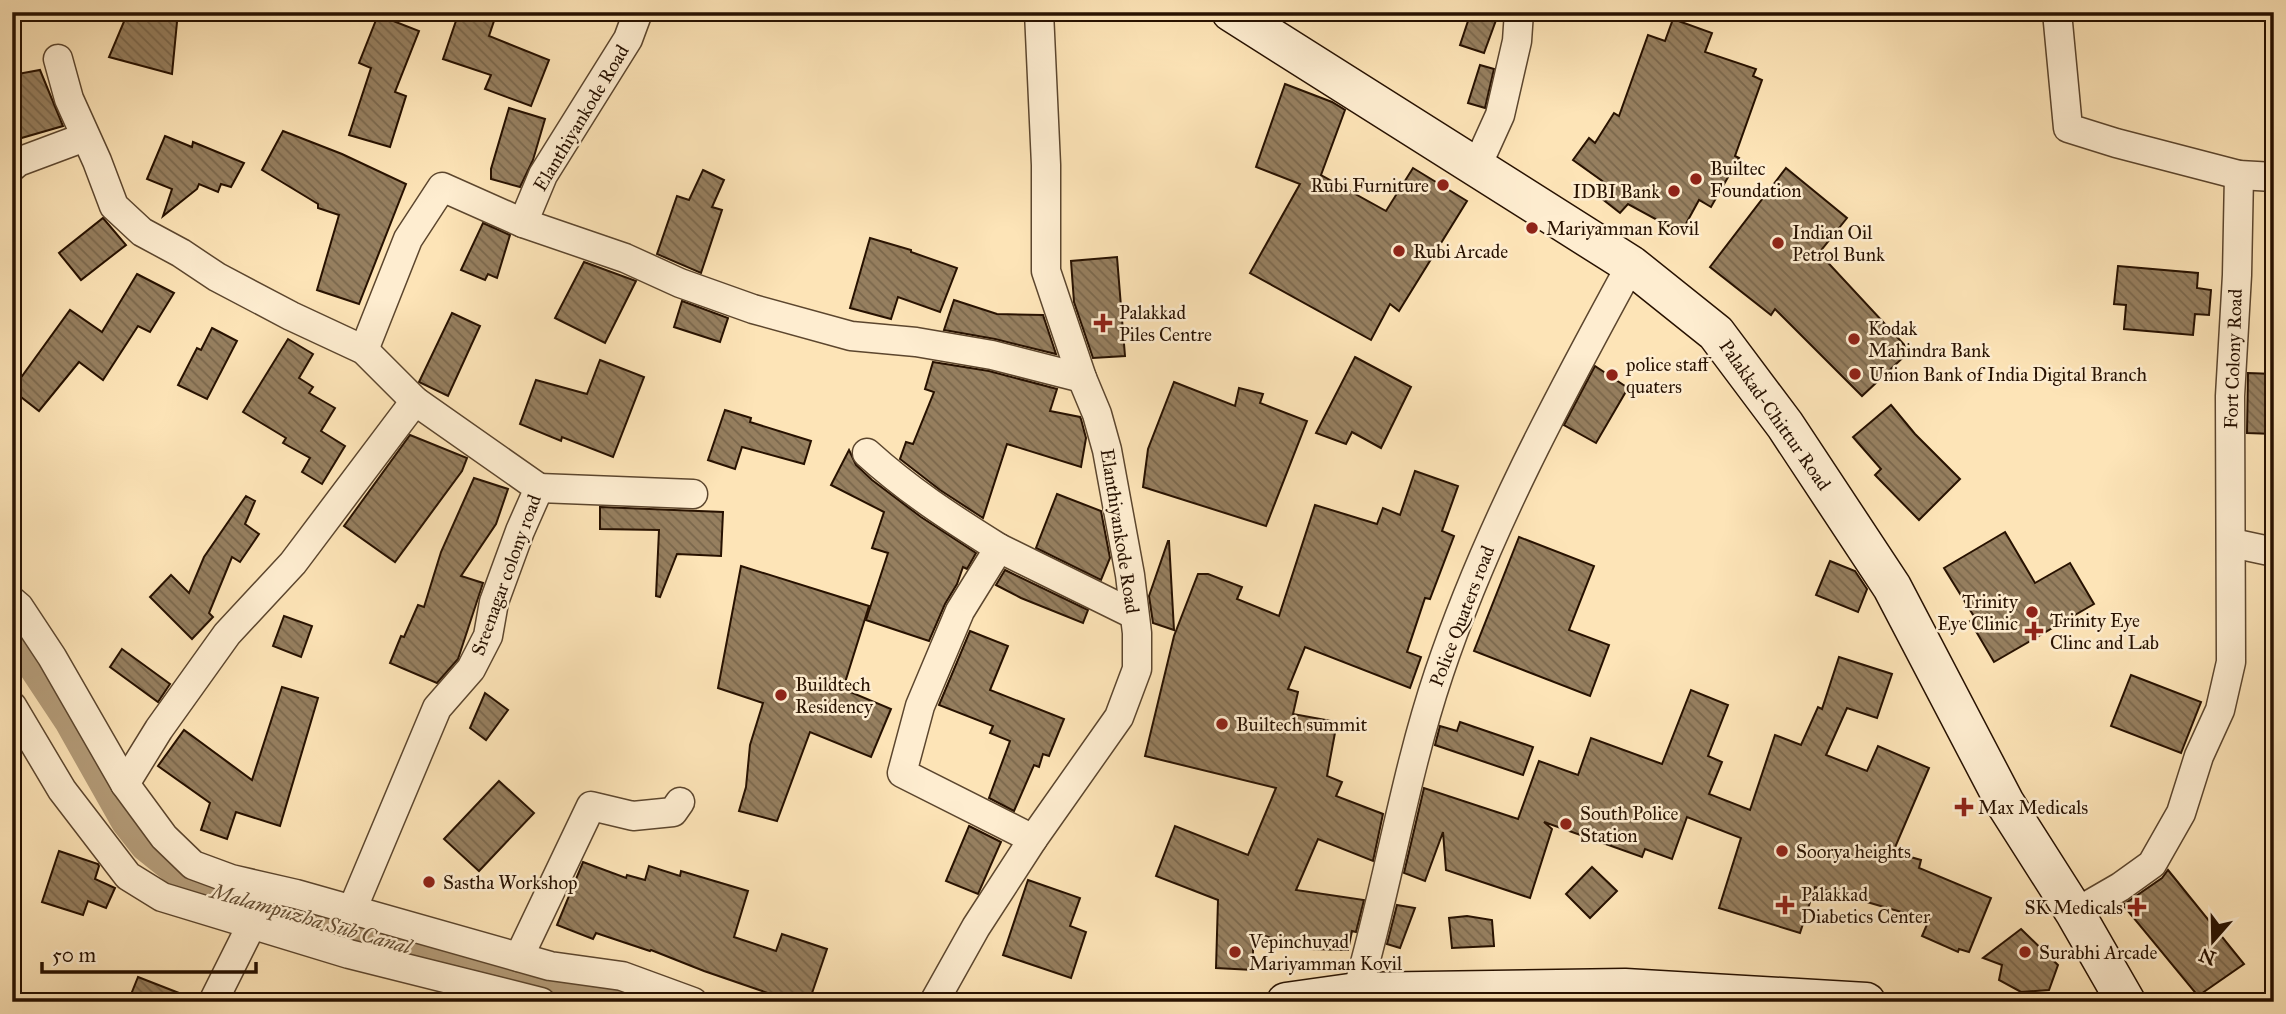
<svg xmlns="http://www.w3.org/2000/svg" width="2286" height="1014" font-family="'IM FELL Great Primer',serif">
<style>
.lines{fill:none;stroke-linecap:round;stroke-linejoin:round}
.canal{stroke:#b49c79;stroke-width:30}
.building{fill:url(#building-back-hatch);stroke:#271100;stroke-width:2}
.minor-casing{stroke:#5c462e;stroke-width:31}
.secondary-casing{stroke:#271100;stroke-width:41}
.minor{stroke:#feedd0;stroke-width:28}
.secondary{stroke:#feedd0;stroke-width:38}
.poi-dot{fill:#8f2418;stroke:#feedd0;stroke-width:2.5}
.labels{text-anchor:middle;dominant-baseline:central;stroke-width:5;stroke-linejoin:round;paint-order:stroke}
.street-label{font-size:19px;fill:#271100;stroke:#feedd0}
.poi-label{font-size:19px;fill:#271100;stroke:#feedd0;text-anchor:start}
.water-label{font-size:21px;font-style:italic;fill:#665036;stroke:#feedd0}
</style>
<defs>
<pattern id="building-back-hatch" width="6" height="6" patternUnits="userSpaceOnUse" patternTransform="scale(1.75)"><rect width="6" height="6" fill="#967f5f"/><path d="M-1 5l2 2M0 0l6 6M5-1l2 2" fill="none" stroke="#7a674c"/></pattern>
</defs>
<rect width="100%" height="100%" fill="#fde4b7"/>
<filter id="stains"><feTurbulence type="fractalNoise" baseFrequency=".00286" numOctaves="4"/><feColorMatrix values="0 0 0 0 .2 0 0 0 0 .09 0 0 0 0 .02 0 0 0 .5 -.17"/></filter>
<radialGradient id="worn" r=".72"><stop offset=".6" stop-color="#630" stop-opacity="0"/><stop offset="1" stop-color="#630" stop-opacity=".3"/></radialGradient>
<g class="lines">
<path class="canal" d="M12,635L69,721L126,822L145,846L195,886L283,914L435,952L609,1002"/>
</g>
<g class="building">
<path d="M128,12H162L177,22L172,74L109,57Z"/>
<path d="M459,12H497L489,36L549,60L531,106L485,89L491,75L443,59Z"/>
<path d="M1471,12H1499L1484,53L1460,45Z"/>
<path d="M378,15L419,31L395,92L406,96L390,147L349,135L371,68L359,63Z"/>
<path d="M1673,19L1712,33L1705,52L1756,69L1753,76L1762,80L1735,156L1739,158L1711,207L1699,200L1681,233L1628,204L1620,213L1596,194L1605,183L1573,160L1589,138L1595,143L1614,113L1619,116L1648,35L1665,41Z"/>
<path d="M1480,65L1494,69L1485,108L1468,103Z"/>
<path d="M40,70L63,126L18,139L12,129V75Z"/>
<path d="M1285,84L1332,102L1345,110L1321,175L1386,211L1413,168L1467,201L1399,311L1390,304L1371,340L1250,273L1300,184L1256,167Z"/>
<path d="M509,108L545,119L533,160L520,187L491,179V169Z"/>
<path d="M283,131L342,154L406,184L359,304L317,290L339,215L318,208V204L262,170Z"/>
<path d="M165,136L192,147L193,142L244,163L231,187L221,184L218,192L199,184L197,189L163,216L172,189L147,179Z"/>
<path d="M1786,168L1847,218L1819,253L1910,351L1862,396L1775,309L1771,315L1710,267Z"/>
<path d="M703,170L724,180L712,207L722,210L701,273L657,254L677,196L689,200Z"/>
<path d="M103,218L126,245L81,280L59,253Z"/>
<path d="M483,223L510,235L497,278L488,274L485,280L461,270Z"/>
<path d="M870,238L911,250V252L957,268L940,312L898,297L891,319L850,308Z"/>
<path d="M1117,257L1125,356L1093,358L1074,302L1071,261Z"/>
<path d="M584,262L636,281L605,343L555,318Z"/>
<path d="M2118,266L2198,273L2197,288L2211,290L2209,315L2195,314L2193,335L2124,329L2126,305L2114,304Z"/>
<path d="M137,274L174,293L150,332L138,326L103,380L79,362L39,411L12,390L70,310L102,332Z"/>
<path d="M954,300L997,314L1043,315L1056,354L995,339L944,330Z"/>
<path d="M682,301L728,318L720,342L674,327Z"/>
<path d="M452,313L480,326L448,396L419,382Z"/>
<path d="M212,328L237,341L207,399L178,385L197,348L201,350Z"/>
<path d="M288,339L313,354L299,378L313,387L309,393L335,408L321,431L345,446L322,484L302,472L310,458L283,443L286,438L243,412Z"/>
<path d="M1355,357L1411,387L1381,448L1352,432L1346,444L1316,433Z"/>
<path d="M600,360L644,377L613,457L562,437L561,441L520,424L536,380L587,394Z"/>
<path d="M933,362L989,371L1057,389L1050,411L1080,417L1081,419L1086,438L1081,467L1007,444L983,518L940,490L900,459L906,442L913,444L934,392L925,389Z"/>
<path d="M1595,366L1628,388L1596,443L1564,425Z"/>
<path d="M2248,373L2274,374V434L2247,433Z"/>
<path d="M1174,382L1235,406L1239,388L1263,394L1260,403L1307,421L1266,526L1143,487L1148,449Z"/>
<path d="M1891,405L1915,434L1960,479L1919,520L1875,475L1881,469L1853,437Z"/>
<path d="M725,410L751,418L750,422L811,441L804,464L742,447L735,469L708,460Z"/>
<path d="M410,435L467,458L462,471L395,562L344,526Z"/>
<path d="M849,450L856,465L872,480L921,517L976,553L967,569L963,567L957,584L945,604L929,641L866,620L888,553L872,548L884,512L831,485Z"/>
<path d="M1415,471L1458,486L1442,531L1454,536L1430,599L1425,598L1407,652L1421,657L1410,688L1305,647L1288,689L1298,692L1293,714L1337,722L1327,776L1342,782L1336,796L1383,814L1373,861L1318,839L1296,890L1364,900L1356,932L1352,931L1348,950L1307,949L1253,932V970L1216,968L1218,900L1156,876L1175,826L1248,855L1276,788L1145,756L1174,636L1198,574H1208L1242,587L1237,599L1279,616L1315,505L1377,524L1383,508L1400,515Z"/>
<path d="M474,478L508,489L496,524L461,576L483,583L458,659L437,683L390,663L401,636L404,637L418,605L424,607L441,552Z"/>
<path d="M1057,494L1101,511L1110,558L1101,580L1036,548Z"/>
<path d="M246,496L255,501L245,524L259,534L240,562L232,557L209,613L213,617L192,639L150,597L171,575L189,593L204,557Z"/>
<path d="M600,507L723,512L721,556L677,554L660,597L656,596L659,530L600,529Z"/>
<path d="M2005,532L2035,583L2070,563L2094,604L1994,662L1970,621L1975,618L1944,568Z"/>
<path d="M1519,537L1594,566L1569,630L1609,645L1590,696L1474,651Z"/>
<path d="M1168,541H1169L1174,630L1153,623L1149,596Z"/>
<path d="M1830,561L1855,571L1867,589L1858,612L1816,595Z"/>
<path d="M741,566L869,606L843,689L891,709L871,757L810,732L777,821L739,811L746,787L750,745L763,703L718,688Z"/>
<path d="M1005,570L1088,610L1083,623L1021,598L996,585Z"/>
<path d="M284,616L312,626L301,657L273,646Z"/>
<path d="M970,631L1008,646L990,690L1064,719L1049,756L1043,754L1039,767L1034,765L1014,811L989,798L1010,741L990,733L993,726L939,705Z"/>
<path d="M122,649L170,684L158,702L110,667Z"/>
<path d="M1839,657L1892,674L1877,718L1847,708L1826,755L1867,771L1878,746L1929,768L1893,852L1921,860L1919,868L1991,898L1969,952L1959,949L1958,952L1922,936L1929,920L1815,887L1800,933L1719,908L1741,838L1687,817L1672,859L1645,849L1642,857L1544,822L1552,829L1530,898L1446,870L1443,832L1425,881L1404,873L1424,788L1518,819L1539,761L1578,775L1591,738L1662,764L1691,690L1728,705L1708,756L1722,762L1709,794L1750,810L1775,735L1801,745L1818,707L1822,709Z"/>
<path d="M2131,675L2201,702L2181,753L2111,726Z"/>
<path d="M282,687L318,698L280,826L236,812L227,839L201,830L210,803L158,766L184,730L252,780Z"/>
<path d="M485,693L508,710L486,740L470,728Z"/>
<path d="M1460,722L1533,747L1523,775L1435,745L1440,726L1457,731Z"/>
<path d="M499,781L534,813L479,871L444,839Z"/>
<path d="M969,826L1001,842L978,894L946,881Z"/>
<path d="M59,851L98,864L99,866L95,879L115,888L106,908L88,901L83,915L42,902Z"/>
<path d="M583,862L626,878L627,875L645,880L649,866L680,876L681,871L748,891L734,937L776,951L782,934L827,949L809,1002H794L704,971L651,950L650,951L596,933L593,939L557,925Z"/>
<path d="M1592,867L1617,891L1590,918L1566,894Z"/>
<path d="M2168,870L2244,964L2198,996L2123,905L2162,878Z"/>
<path d="M1028,880L1080,898L1070,926L1086,932L1071,978L1003,955Z"/>
<path d="M1397,905L1415,908L1400,948L1387,944Z"/>
<path d="M1467,916L1492,920L1494,946L1452,948L1449,918Z"/>
<path d="M2021,929L2058,965L2049,990L2021,992L1999,980L2002,965L1983,958Z"/>
<path d="M138,977L197,1000V1002H128Z"/>
</g>
<g class="lines">
<g class="minor-casing">
<g id="minor">
<path d="M2057,12L2068,128L2116,143L2239,175L2274,177"/>
<path d="M58,59L69,99L97,161L114,206L142,232L181,253L217,277L291,316L364,350L415,401L539,488L520,531L494,602L488,636L471,669L437,708L352,910"/>
<path d="M12,167L18,162L85,137"/>
<path d="M1476,168L1500,115L1517,41L1519,12"/>
<path d="M523,223L543,175L628,39L638,12"/>
<path d="M364,350L408,239L442,187L523,223L625,258L680,283L753,309L851,336L916,342L992,355L1082,378"/>
<path d="M867,453C909,491 951,518 999,548"/>
<path d="M539,488L693,494"/>
<path d="M2232,543L2274,552"/>
<path d="M12,601L19,607L52,657L125,784L164,837L193,865L231,879L296,894L550,966L622,976L693,1002"/>
<path d="M12,706L62,790L128,876L162,897L349,954L541,1002"/>
<path d="M125,784L159,729L227,634L293,563L415,401"/>
<path d="M1033,839L902,773L920,706L960,611L999,548L1133,614"/>
<path d="M2075,913L2120,887L2152,864L2181,813L2199,756L2220,710L2231,662L2230,396L2237,275L2239,175"/>
<path d="M519,957L591,806L633,816L673,812L680,802"/>
<path d="M1357,992C1388,886 1404,777 1439,673C1487,530 1559,397 1631,265"/>
<path d="M213,1002L252,924L255,905"/>
<path d="M934,1002L976,927L1033,839L1119,717L1137,669V633L1130,575L1107,450L1097,414L1082,378L1046,271V165L1039,12"/>
</g>
</g>
<g class="secondary-casing">
<g id="secondary">
<path d="M1231,12L1631,265L1716,333L1785,425L1892,587L2005,803L2075,913L2126,1002"/>
<path d="M1286,1002L1357,992L1625,988L1866,1002"/>
</g>
</g>
<use href="#minor" class="minor"/>
<use href="#secondary" class="secondary"/>
</g>
<g class="poi-dot">
<circle cx="1696" cy="179" r="7"/>
<circle cx="1443" cy="185" r="7"/>
<circle cx="1674" cy="191" r="7"/>
<circle cx="1532" cy="228" r="7"/>
<circle cx="1778" cy="243" r="7"/>
<circle cx="1399" cy="251" r="7"/>
<path d="M1099.5 312.5h7v7h7v7h-7v7h-7v-7h-7v-7h7z"/>
<circle cx="1854" cy="339" r="7"/>
<circle cx="1855" cy="374" r="7"/>
<circle cx="1612" cy="375" r="7"/>
<circle cx="2032" cy="612" r="7"/>
<path d="M2030.5 620.5h7v7h7v7h-7v7h-7v-7h-7v-7h7z"/>
<circle cx="781" cy="695" r="7"/>
<circle cx="1222" cy="724" r="7"/>
<path d="M1960.5 796.5h7v7h7v7h-7v7h-7v-7h-7v-7h7z"/>
<circle cx="1566" cy="824" r="7"/>
<circle cx="1782" cy="851" r="7"/>
<circle cx="429" cy="882" r="7"/>
<path d="M1781.5 894.5h7v7h7v7h-7v7h-7v-7h-7v-7h7z"/>
<path d="M2133.5 896.5h7v7h7v7h-7v7h-7v-7h-7v-7h7z"/>
<circle cx="1235" cy="952" r="7"/>
<circle cx="2025" cy="952" r="7"/>
</g>
<g class="labels">
<g class="street-label">
<text transform="translate(581 118) rotate(-59)">Elanthiyankode Road</text>
<text transform="translate(2233 359) rotate(-88)">Fort Colony Road</text>
<text transform="translate(1775 415) rotate(55)">Palakkad-Chittur Road</text>
<text transform="translate(1120 531) rotate(81)">Elanthiyankode Road</text>
<text transform="translate(506 575) rotate(-70)">Sreenagar colony road</text>
<text transform="translate(1462 616) rotate(-69)">Police Quaters road</text>
</g>
<g class="poi-label">
<text x="1710" y="168">Builtec<tspan x="1710" dy="22">Foundation</tspan></text>
<text x="1429" y="185" text-anchor="end">Rubi Furniture</text>
<text x="1660" y="191" text-anchor="end">IDBI Bank</text>
<text x="1546" y="228">Mariyamman Kovil</text>
<text x="1792" y="232">Indian Oil<tspan x="1792" dy="22">Petrol Bunk</tspan></text>
<text x="1413" y="251">Rubi Arcade</text>
<text x="1119" y="312">Palakkad<tspan x="1119" dy="22">Piles Centre</tspan></text>
<text x="1868" y="328">Kodak<tspan x="1868" dy="22">Mahindra Bank</tspan></text>
<text x="1626" y="364">police staff<tspan x="1626" dy="22">quaters</tspan></text>
<text x="1869" y="374">Union Bank of India Digital Branch</text>
<text x="2018" y="601" text-anchor="end">Trinity<tspan x="2018" dy="22">Eye Clinic</tspan></text>
<text x="2050" y="620">Trinity Eye<tspan x="2050" dy="22">Clinc and Lab</tspan></text>
<text x="795" y="684">Buildtech<tspan x="795" dy="22">Residency</tspan></text>
<text x="1236" y="724">Builtech summit</text>
<text x="1978" y="807">Max Medicals</text>
<text x="1580" y="813">South Police<tspan x="1580" dy="22">Station</tspan></text>
<text x="1796" y="851">Soorya heights</text>
<text x="443" y="882">Sastha Workshop</text>
<text x="1801" y="894">Palakkad<tspan x="1801" dy="22">Diabetics Center</tspan></text>
<text x="2123" y="907" text-anchor="end">SK Medicals</text>
<text x="1249" y="941">Vepinchuvad<tspan x="1249" dy="22">Mariyamman Kovil</tspan></text>
<text x="2039" y="952">Surabhi Arcade</text>
</g>
<g class="water-label">
<text transform="translate(311 919) rotate(16)">Malampuzha Sub Canal</text>
</g>
</g>
<rect width="2286" height="1014" fill="none" stroke="#fde4b7" stroke-width="42"/>
<rect x="14" y="14" width="2258" height="986" fill="none" stroke="#271100" stroke-width="3.5"/>
<rect x="21" y="21" width="2244" height="972" fill="none" stroke="#271100" stroke-width="2"/>
<g transform="translate(2213 941) rotate(200)" stroke="#feedd0" stroke-width="5" paint-order="stroke">
<path d="M0-5L12 26L0 18L-12 26Z" fill="#271100"/>
<text y="-10" font-size="19" font-weight="bold" text-anchor="middle" fill="#271100">N</text>
</g>
<path d="M42 962v10h214v-10" fill="none" stroke="#271100" stroke-width="3.5"/>
<text x="52" y="962" font-size="21" fill="#271100" stroke="#feedd0" stroke-width="5" paint-order="stroke">50 m</text>
<rect width="100%" height="100%" filter="url(#stains)"/>
<rect width="100%" height="100%" fill="url(#worn)"/>
</svg>
